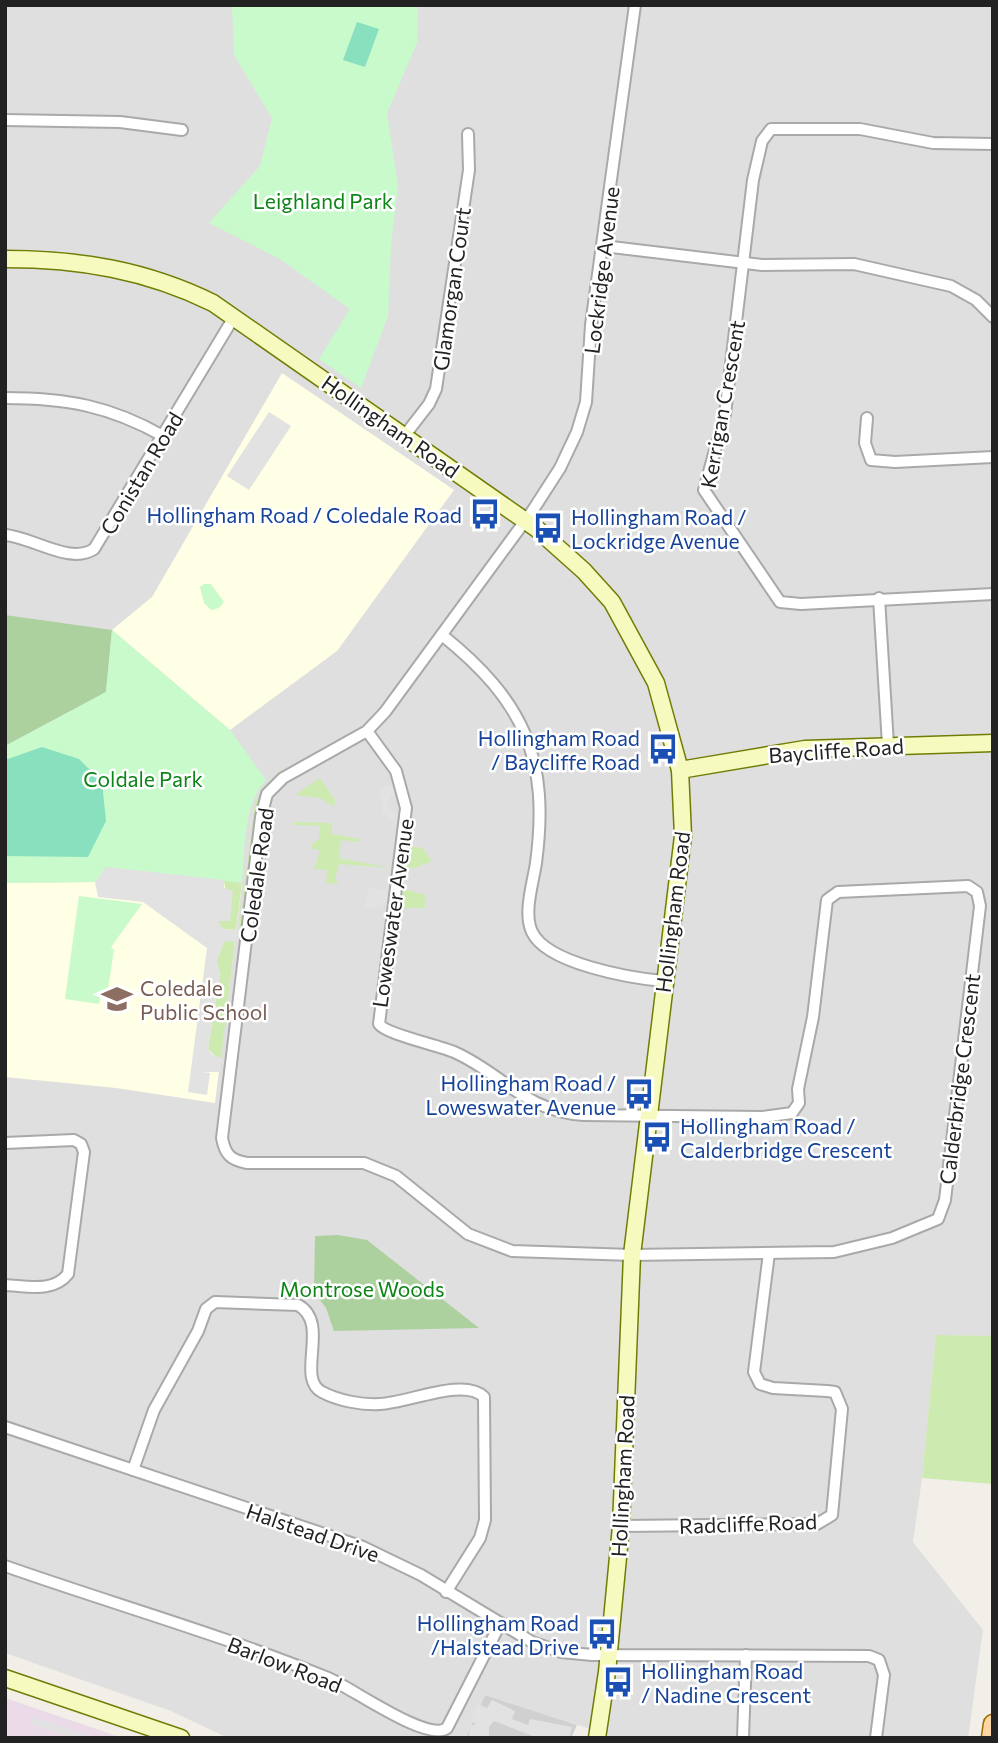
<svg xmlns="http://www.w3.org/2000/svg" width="998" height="1743" font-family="Commissioner,sans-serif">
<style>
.residential{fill:#e0dfdf}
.industrial{fill:#ebdbe8}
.education{fill:#ffffe5}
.religious{fill:#d0d0d0}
.grass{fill:#cdebb0}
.forest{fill:#add19e}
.park{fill:#c8facc}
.pitch{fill:#88e0be}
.parking{fill:#e2e2e2}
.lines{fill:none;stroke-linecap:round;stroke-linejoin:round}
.street-casing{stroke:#a9a9a9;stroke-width:14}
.secondary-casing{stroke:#707d05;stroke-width:19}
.primary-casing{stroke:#a06b00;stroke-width:21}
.street{stroke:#fff;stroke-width:10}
.secondary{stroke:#f7fabf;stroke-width:16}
.primary{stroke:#fcd6a4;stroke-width:18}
.labels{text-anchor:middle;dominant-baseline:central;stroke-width:5;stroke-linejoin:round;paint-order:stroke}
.park-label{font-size:21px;fill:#0c8416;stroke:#fff}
.street-label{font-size:21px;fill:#222;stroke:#fff}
.transit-label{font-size:21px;fill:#164399;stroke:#fff;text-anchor:end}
.education-label{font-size:21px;fill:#785e54;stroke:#fff;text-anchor:start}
</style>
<rect width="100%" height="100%" fill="#f2efe9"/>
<path class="residential" d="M5,5H993V1336H936L922,1478L913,1542L983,1630L968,1738H605L587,1728L485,1695L466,1738H228L171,1711L5,1653Z"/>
<path class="industrial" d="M5,1698L123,1738H5Z"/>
<g class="education">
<path d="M282,373L454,490L337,651L230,730L112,630L152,597Z"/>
<path d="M100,872L242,883L215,1103L116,1088L5,1077V883L94,882Z"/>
</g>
<path class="religious" d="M485,1695L577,1725L571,1738H466Z"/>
<g class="grass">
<path d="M281,770L284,773L268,787L243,925L239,928L255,803L265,785Z"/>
<path d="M320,778L335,800L334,807L320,798L295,795Z"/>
<path d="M294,822L332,823V834L360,839V842L341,840L339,858L391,868L339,864L335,879L339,884L326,883L327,870L314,869L320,850L312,849V844L319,839L320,826L294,825Z"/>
<path d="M408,846L422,848L432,861L415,868L405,867Z"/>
<path d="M224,880L242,883L236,930L223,929L218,924V920L229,921Z"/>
<path d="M403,889L426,895L425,908H400Z"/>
<path d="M229,940L235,941L221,1058H217L208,1049L220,973L216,961L224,942Z"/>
<path d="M936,1335L993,1336V1484L922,1478Z"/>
</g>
<g class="forest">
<path d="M5,615L112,630L106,692L5,746Z"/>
<path d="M338,1235L367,1240L479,1328L334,1331L326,1308L314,1292L315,1236Z"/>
</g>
<g class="park">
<path d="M232,5H418L417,43L387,113L398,186L391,246L388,316L361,388L319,359L350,309L280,259L209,223L260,166L272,118L234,55Z"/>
<path d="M204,584H211L224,602L219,608L211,610L204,603L200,587Z"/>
<path d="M112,630L230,730L266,780C243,804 245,850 242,883L106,867L95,882L5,883V746L106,692Z"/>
<path d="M79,896L142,904L111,947L114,950L107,995H101L99,1004L65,999Z"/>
</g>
<g class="pitch">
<path d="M357,22L379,29L365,67L343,60Z"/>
<path d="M42,747L79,759L102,782L106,821L88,857L5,856V760Z"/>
</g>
<g class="parking">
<path d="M269,412L291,426L249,490L227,476Z"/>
<path d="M395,784L397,794L391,795L388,804L389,810L397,815V824L383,813L379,788Z"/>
<path d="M106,867L224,880V888L233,891L230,921H218L223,929L236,930L235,941L224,942L217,961L220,973L208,1049L213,1055L221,1058L219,1072H203L210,1073L207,1095L188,1092L207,948L143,902L98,897L95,882Z"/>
<path d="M370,888L388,890L387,902L373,908L363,909Z"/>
<path d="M492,1700L515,1711L512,1719L528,1725L530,1719L572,1727L569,1738H538L494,1721L489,1727V1738H469L470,1726L476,1724L471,1720L478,1704L487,1708Z"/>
<path d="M33,1717L95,1738H72L31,1724Z"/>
</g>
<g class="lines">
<g class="street-casing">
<g id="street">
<path d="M5,120L120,122L182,130"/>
<path d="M993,144L933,143L860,129H771L762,141L753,180L725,414L704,490L780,602L801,604L993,594"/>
<path d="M603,246L762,265L854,264L951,286L976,300L993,317"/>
<path d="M5,398C66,398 110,406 163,436"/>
<path d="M867,418L865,443L871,460L895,462L993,457"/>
<path d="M405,435L429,404L436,389L469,170L468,134"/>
<path d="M5,535C32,537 70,565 94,549L234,317"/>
<path d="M879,598L888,745"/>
<path d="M442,635C524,701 550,758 536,863C533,883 523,913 532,932C547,964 631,978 663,981"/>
<path d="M367,731L396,771L406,808L379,1024C385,1034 438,1045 454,1052C504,1074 523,1111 584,1115L762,1117L792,1113L799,1103L798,1089L813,1017L827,900L838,892L968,886L977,892L980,906L945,1200L938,1219L892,1238L834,1252L632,1255L512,1251L468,1234L396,1176L364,1163H247C230,1160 225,1154 222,1138L261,817L267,794L283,778L367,731L385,712L533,510L560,468L577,432L586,402L591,325L635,5"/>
<path d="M5,1143L74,1140L81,1144L84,1152L68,1274C53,1293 28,1286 5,1285"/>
<path d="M5,1427L363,1547L421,1575L532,1642L561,1652L592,1655L869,1656L879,1660L884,1675L876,1738"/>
<path d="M133,1470L154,1410L198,1331L206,1309L215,1302L298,1305C331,1323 295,1378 322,1392C339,1401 362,1405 380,1404C408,1403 464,1377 484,1397L485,1520L480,1538L446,1592"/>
<path d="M621,1526L817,1524L832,1515L842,1409L835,1392L827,1391L773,1388L760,1384L754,1372L769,1253"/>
<path d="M5,1566C113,1604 223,1635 328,1678C352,1688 428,1743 447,1728L500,1624"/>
<path d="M743,1738L746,1655"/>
</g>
</g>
<g class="secondary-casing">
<g id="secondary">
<path d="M5,259C79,259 146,270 213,303L537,529L584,571L612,602L656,683L680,770L683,836L632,1255L621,1526L607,1672L597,1738"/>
<path d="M680,770L805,749L993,743"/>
<path d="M5,1678L181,1738"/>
</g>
</g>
<g class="primary-casing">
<path id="primary" d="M991,1738L993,1724"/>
</g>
<use href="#street" class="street"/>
<use href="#secondary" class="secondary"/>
<use href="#primary" class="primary"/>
</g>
<defs>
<g id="bus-bare" transform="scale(2.415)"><path d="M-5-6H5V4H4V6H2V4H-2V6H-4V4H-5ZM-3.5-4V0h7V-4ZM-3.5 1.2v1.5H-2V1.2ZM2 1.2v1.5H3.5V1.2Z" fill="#1a4fb4" stroke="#fff" stroke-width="2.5" paint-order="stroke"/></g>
<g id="school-bare" transform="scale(2.415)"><path d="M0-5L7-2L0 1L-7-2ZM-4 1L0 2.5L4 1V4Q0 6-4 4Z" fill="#8d6e63" stroke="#fff" stroke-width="2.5" paint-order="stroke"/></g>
</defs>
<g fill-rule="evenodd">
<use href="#bus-bare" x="485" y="514"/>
<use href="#bus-bare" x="548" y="528"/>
<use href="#bus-bare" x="663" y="749"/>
<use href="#school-bare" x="117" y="999"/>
<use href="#bus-bare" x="639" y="1094"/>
<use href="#bus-bare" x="657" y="1137"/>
<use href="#bus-bare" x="602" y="1634"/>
<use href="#bus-bare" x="618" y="1682"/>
</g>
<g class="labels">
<g class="park-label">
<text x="323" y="200">Leighland Park</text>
<text x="143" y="778">Coldale Park</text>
<text x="362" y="1288">Montrose Woods</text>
</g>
<g class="street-label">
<text transform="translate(601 270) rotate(-83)">Lockridge Avenue</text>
<text transform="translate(451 289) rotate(-82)">Glamorgan Court</text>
<text transform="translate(722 404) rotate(-80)">Kerrigan Crescent</text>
<text transform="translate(391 426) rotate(35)">Hollingham Road</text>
<text transform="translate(141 473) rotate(-59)">Conistan Road</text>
<text transform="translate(836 750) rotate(-4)">Baycliffe Road</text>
<text transform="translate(256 875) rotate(-82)">Coledale Road</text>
<text transform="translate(672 912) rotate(-83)">Hollingham Road</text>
<text transform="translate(392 913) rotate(-82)">Loweswater Avenue</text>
<text transform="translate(959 1079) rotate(-83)">Calderbridge Crescent</text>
<text transform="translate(622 1476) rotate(-87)">Hollingham Road</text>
<text transform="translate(748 1523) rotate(-2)">Radcliffe Road</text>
<text transform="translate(313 1532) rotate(19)">Halstead Drive</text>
<text transform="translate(285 1664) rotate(21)">Barlow Road</text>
</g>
<g class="transit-label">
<text x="462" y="514">Hollingham Road / Coledale Road</text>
<text x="571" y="516" text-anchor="start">Hollingham Road /<tspan x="571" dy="24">Lockridge Avenue</tspan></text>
<text x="640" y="737">Hollingham Road<tspan x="640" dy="24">/ Baycliffe Road</tspan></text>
<text x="616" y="1082">Hollingham Road /<tspan x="616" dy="24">Loweswater Avenue</tspan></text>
<text x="680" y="1125" text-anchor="start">Hollingham Road /<tspan x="680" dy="24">Calderbridge Crescent</tspan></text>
<text x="579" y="1622">Hollingham Road<tspan x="579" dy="24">/Halstead Drive</tspan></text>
<text x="641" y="1670" text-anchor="start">Hollingham Road<tspan x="641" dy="24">/ Nadine Crescent</tspan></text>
</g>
<g class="education-label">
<text x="140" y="987">Coledale<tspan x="140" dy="24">Public School</tspan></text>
</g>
</g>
<rect width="998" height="1743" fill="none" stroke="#222222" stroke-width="14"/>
</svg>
